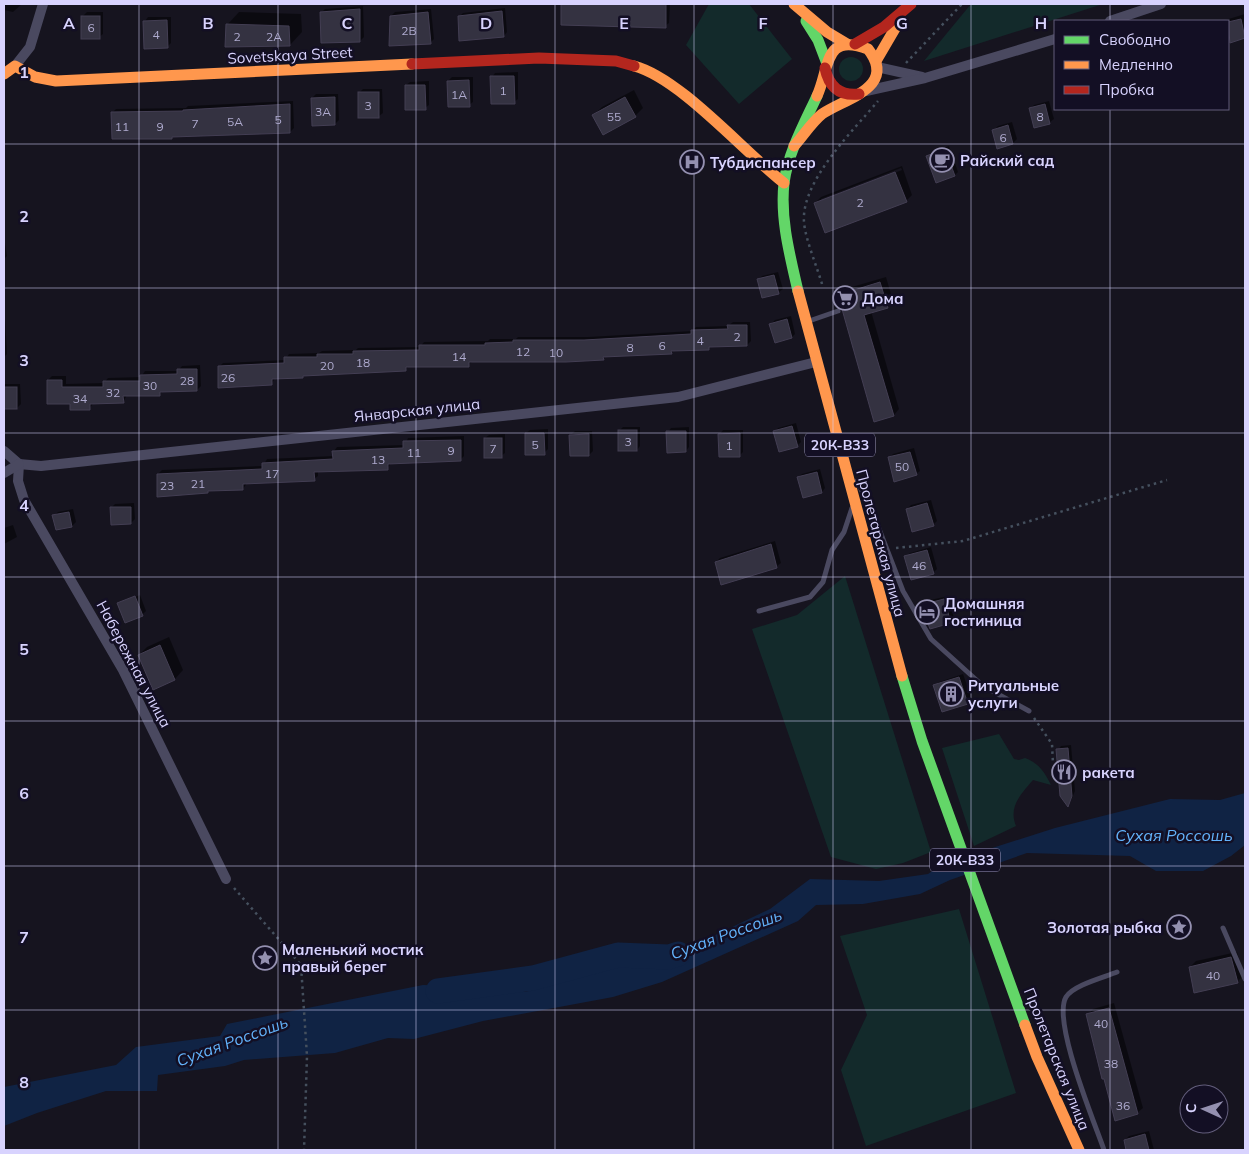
<svg xmlns="http://www.w3.org/2000/svg" width="1249" height="1154" font-family="Mulish,sans-serif">
<style>
.green{fill:#132a2b}
.water{fill:#102344}
.shadow{fill:#0007;fill-rule:evenodd}
.lines{fill:none;stroke-linecap:round;stroke-linejoin:round}
.river{stroke:#102344;stroke-width:25}
.building{fill:#343241;stroke:#433e53}
.path{stroke:#45505e;stroke-width:2.5;stroke-dasharray:2.5 4;stroke-linecap:butt}
.lane{stroke:#4a4960;stroke-width:5}
.street{stroke:#4a4960;stroke-width:10}
.fast{stroke:#63d668;stroke-width:11}
.slow{stroke:#ff974d;stroke-width:11}
.jam{stroke:#b3261e;stroke-width:11}
.grid{fill:none;stroke:#d8d3fe;stroke-width:1;stroke-opacity:0.55}
.labels{text-anchor:middle;dominant-baseline:central;stroke-width:5;stroke-linejoin:round;paint-order:stroke}
.number-label{font-size:12px;fill:#afabcf}
.shield{fill:#130f24;stroke:#9d98bd;stroke-width:1}
.shield-label{font-size:14px;font-weight:bold;fill:#d8d3fe}
.street-label{font-size:15px;fill:#d8d3fe;stroke:#130f24}
.poi-label{font-size:15px;font-weight:bold;fill:#d8d3fe;stroke:#130f24;text-anchor:start}
.water-label{font-size:16px;font-style:italic;fill:#63b3fc;stroke:#130f24}
.grid-label{font-size:16px;text-anchor:middle;font-weight:bold;fill:#d8d3fe;stroke:#130f24;stroke-width:5;stroke-linejoin:round;paint-order:stroke}
</style>
<rect width="100%" height="100%" fill="#16141f"/>
<g class="green">
<path d="M709,4H749L792,59L739,104L686,45Z"/>
<path d="M971,4H1103L924,61Z"/>
<circle cx="851" cy="69" r="12"/>
<path d="M845,576L931,852L903,863L876,869L831,857L752,629L797,615Z"/>
<path d="M999,734L1014,759L1019,760L1025,758C1039,763 1045,773 1051,785L1033,780C1021,794 1008,807 1016,826L974,846L942,748Z"/>
<path d="M959,909L1016,1093L866,1146L841,1070L867,1015L840,936Z"/>
</g>
<path class="water" d="M1245,793V845L1231,856L1203,871H1156L1130,856L1027,853L950,880L920,894L863,904L816,905L798,921L662,982L613,997L483,1021L414,1039L388,1038L335,1053L244,1060L225,1066L158,1075L157,1091H106L37,1113L4,1126V1087L116,1065L136,1047L220,1036L227,1024L423,985L486,987L525,992L583,976L602,959L618,955L645,956L684,950L770,909L810,879L879,881L928,874L942,864L1055,828L1170,799L1220,800Z"/>
<g class="shadow">
<path d="M4,4H22L13,12L4,10Z"/>
<path d="M563,4H670L669,23L665,26L562,23Z"/>
<path d="M363,6L364,37L360,41L321,13L325,9Z"/>
<path d="M505,8L507,32L504,36L459,17L463,13Z"/>
<path d="M431,9L434,39L430,43L391,16L395,12Z"/>
<path d="M87,12H103V34L99,37L83,16Z"/>
<path d="M239,12L301,14L302,32L290,45L227,25Z"/>
<path d="M1245,14V37L1228,42V21H1222Z"/>
<path d="M148,17H171V43L167,47L145,21Z"/>
<path d="M518,72V99L514,102L492,77L495,73Z"/>
<path d="M452,77H473V102L469,105L448,81Z"/>
<path d="M429,81V105L425,108L406,85L410,82Z"/>
<path d="M363,89H382L383,113L379,116L359,93Z"/>
<path d="M634,90L643,108L635,116L594,115L602,107Z"/>
<path d="M316,94H338L339,120L335,124L312,98Z"/>
<path d="M293,101L294,128L290,132L112,113L116,109L186,108L188,106Z"/>
<path d="M1049,101L1054,119L1050,122L1035,127L1030,109L1034,105Z"/>
<path d="M1012,122L1017,139L1013,143L994,130L998,126Z"/>
<path d="M949,146L958,172L955,175L928,156L931,152Z"/>
<path d="M902,166L912,195L906,201L815,203L821,197ZM901,168L902,170L821,202V199Z"/>
<path d="M4,237L7,256L4,259Z"/>
<path d="M778,272L783,289L779,292L763,297L758,280L762,276Z"/>
<path d="M886,277L893,301L887,307L871,311L899,409L894,415L839,295L845,289Z"/>
<path d="M4,301L7,354L4,357Z"/>
<path d="M791,316L795,334L792,337L771,324L775,320Z"/>
<path d="M733,322H750L751,341L747,345L675,349L671,353L606,356L603,359L473,361L468,365L409,366L406,369L276,377L272,383L219,367L223,363L285,360L289,354L319,353L322,351L356,350L358,348L420,347L424,342L488,341L490,339H516L518,337H588L692,331L696,327L728,326Z"/>
<path d="M200,365L201,386L197,390L163,391L159,395H127L123,402H94L90,408L71,402L48,380L52,376H66V384L104,383L108,378L141,377L145,371H178L182,366Z"/>
<path d="M4,384H20L21,404L17,408H4Z"/>
<path d="M796,423L801,442L797,446L775,432L778,428Z"/>
<path d="M623,427H640V446L637,450L619,431Z"/>
<path d="M689,427V447L686,451L668,432L671,428Z"/>
<path d="M548,429V449L544,453L526,433L530,430Z"/>
<path d="M723,430H743V452L739,456L720,434Z"/>
<path d="M575,431H592L593,451L589,455L571,435Z"/>
<path d="M505,434V453L501,456L485,438L489,435Z"/>
<path d="M464,436V456L460,460L391,463L387,469L318,471V476L314,479L247,483L243,489L210,490L207,492L158,474L162,470L263,466L267,459L334,456V451L337,447L405,445L408,438Z"/>
<path d="M914,448L920,471L916,474L889,458L893,454Z"/>
<path d="M820,469L825,488L822,492L798,477L802,474Z"/>
<path d="M931,500L937,521L933,525L907,509L911,505Z"/>
<path d="M134,503L135,519L131,523L111,508L115,504Z"/>
<path d="M73,509L76,522L72,526L57,529L54,516L58,512Z"/>
<path d="M13,525L17,537L4,544V528Z"/>
<path d="M775,541L781,563L777,566L746,575L716,562L720,558Z"/>
<path d="M931,547L937,569L933,573L906,556L910,553Z"/>
<path d="M140,595L146,611L142,615L119,603Z"/>
<path d="M948,596L954,618L950,622L923,605L926,601Z"/>
<path d="M169,637L183,670L175,679L153,688L139,655L147,647Z"/>
<path d="M963,674L972,699L968,702L943,711L935,686L939,682Z"/>
<path d="M1071,745L1075,791L1069,805L1058,750L1061,746Z"/>
<path d="M1237,952L1244,975L1238,981L1195,991L1190,967L1196,961Z"/>
<path d="M1114,1003L1143,1108L1137,1113L1105,1077L1088,1015L1093,1009Z"/>
<path d="M1149,1131L1154,1150H1128L1125,1140L1129,1136Z"/>
</g>
<g class="lines">
<path class="river" d="M438,991L533,978L618,955L669,957L678,954"/>
</g>
<g class="building">
<path d="M561,4H666V28L561,25Z"/>
<path d="M360,9V42L321,43L320,12Z"/>
<path d="M502,11L504,37L459,41L458,16Z"/>
<path d="M428,12L431,44L389,46L390,16Z"/>
<rect x="81" y="16" width="19" height="23"/>
<path d="M1241,19L1245,38L1230,43L1228,22Z"/>
<path d="M167,20L168,48L144,49L143,21Z"/>
<path d="M226,24L289,26L290,46L225,47Z"/>
<path d="M490,76H514L515,104H491Z"/>
<path d="M469,80L470,107H448L447,81Z"/>
<path d="M405,85H425L426,110H405Z"/>
<rect x="358" y="92" width="21" height="26"/>
<path d="M335,97V125L312,126L311,98Z"/>
<path d="M625,97L636,117L603,135L592,115Z"/>
<path d="M290,104V133L172,137V139H112L111,112L183,111V110Z"/>
<path d="M1045,104L1050,124L1034,128L1029,108Z"/>
<path d="M1008,125L1013,144L997,149L992,130Z"/>
<path d="M945,149L955,176L936,183L926,156Z"/>
<path d="M895,172L907,202L825,233L814,203Z"/>
<path d="M774,275L779,294L762,298L757,279Z"/>
<path d="M880,282L888,308L864,315L894,416L874,422L838,295Z"/>
<path d="M787,319L792,338L775,343L769,324Z"/>
<path d="M727,325H747V346L709,347V350L671,351L672,354L603,357L604,360L566,362H469V367H406V371L303,376V378L272,379V385L218,388V366L284,363V357H317V354H353V351L419,350V345H485V343L513,342V340H584L691,334V330L728,329Z"/>
<path d="M177,369H197V391L160,392V396H123L124,403L90,404V410H70V404H47V380H62V387H103V381H140V375L177,374Z"/>
<rect x="4" y="387" width="13" height="22"/>
<path d="M792,426L798,447L779,452L773,431Z"/>
<rect x="618" y="430" width="19" height="21"/>
<path d="M666,431H686V452L667,453Z"/>
<path d="M525,433H544L545,455H525Z"/>
<path d="M740,433V457H719L718,434Z"/>
<path d="M589,434V456H570L569,435Z"/>
<rect x="484" y="438" width="18" height="20"/>
<path d="M461,440V461L388,464V470L314,472L315,481L243,484V490L208,491V493L157,497V474L262,469V463L333,459L332,451L403,448V441Z"/>
<path d="M910,452L917,475L894,482L888,457Z"/>
<path d="M817,472L822,493L803,498L797,477Z"/>
<path d="M927,503L934,526L912,532L906,509Z"/>
<path d="M110,507H131V524L111,525Z"/>
<path d="M69,512L72,527L56,530L52,515Z"/>
<path d="M771,544L777,568L721,585L715,562Z"/>
<path d="M927,550L934,574L911,580L904,556Z"/>
<path d="M135,596L143,616L125,623L117,603Z"/>
<path d="M944,599L951,623L930,629L921,605Z"/>
<path d="M160,645L175,680L153,690L138,655Z"/>
<path d="M959,677L968,704L942,712L933,685Z"/>
<path d="M1068,748L1072,796L1068,807L1060,796L1056,749Z"/>
<path d="M1231,957L1238,983L1194,993L1189,967Z"/>
<path d="M1109,1008L1138,1114L1115,1121L1104,1079H1102L1086,1014Z"/>
<path d="M1145,1134L1149,1150H1126L1124,1140Z"/>
</g>
<g class="lines">
<g class="path">
<path d="M906,63L962,4"/>
<path d="M822,284C817,267 805,238 804,222C801,181 853,131 878,101"/>
<path d="M896,548L963,541L1167,480"/>
<path d="M1034,718L1052,744L1053,764"/>
<path d="M234,888L301,965L307,1056L304,1150"/>
</g>
<g class="lane">
<path d="M809,321L838,311"/>
<path d="M857,481L874,516L903,591L931,639L983,686L1029,711"/>
<path d="M759,611L810,597L823,582L832,550L844,532L852,508"/>
<path d="M1223,928L1245,979"/>
<path d="M1104,1150C1094,1121 1052,1021 1066,997C1073,985 1105,977 1117,972"/>
</g>
<g class="street">
<path d="M1110,21L1161,4"/>
<path d="M15,66L30,47L43,4"/>
<path d="M877,67L922,77"/>
<path d="M866,91L925,78L1055,39"/>
<path d="M4,451L19,464"/>
<path d="M19,464L41,466L678,397L816,362"/>
<path d="M19,464L18,481L24,500L123,670L226,879"/>
<path d="M4,473L19,464"/>
</g>
<g class="fast">
<path d="M806,21L818,40L826,61"/>
<path d="M798,291C790,256 780,219 784,183C788,153 804,124 817,96"/>
<path d="M902,676L922,741L1025,1025"/>
</g>
<g class="slow">
<path d="M794,4L827,32L847,44"/>
<path d="M876,61L900,20"/>
<path d="M634,66C680,78 743,151 784,183"/>
<path d="M4,74L15,66L35,77L56,81L412,64"/>
<path d="M794,146C803,136 812,122 822,114C846,98 898,87 868,49C823,32 830,68 817,96"/>
<path d="M798,291L902,676"/>
<path d="M1025,1025L1037,1057L1079,1150"/>
</g>
<g class="jam">
<path d="M855,44L884,27L911,4"/>
<path d="M412,64L539,58L616,61L634,66"/>
<path d="M825,68C829,87 840,96 859,94"/>
</g>
</g>
<path class="grid" d="M139,4V1150M278,4V1150M416,4V1150M555,4V1150M694,4V1150M833,4V1150M971,4V1150M1110,4V21M1110,109V1150M4,144H1245M4,288H1245M4,433H1245M4,577H1245M4,721H1245M4,866H1245M4,1010H1245"/>
<defs>
<g id="cafe-ring" transform="scale(1.25)"><circle r="9.5" fill="#130f24" stroke="#9490b0" stroke-width="1.5"/><path d="M-5.5-4.5H6V0H3Q3 3.5 0 3.5H-2.5Q-5.5 3.5-5.5 0ZM3-3.2v2h1.7v-2ZM-6 4.5H4V6H-6Z" fill="#9490b0"/></g>
<g id="hospital-ring" transform="scale(1.25)"><circle r="9.5" fill="#130f24" stroke="#9490b0" stroke-width="1.5"/><path d="M-5-5h3v3.5h4V-5h3V5h-3V1.5h-4V5h-3Z" fill="#9490b0"/></g>
<g id="supermarket-ring" transform="scale(1.25)"><circle r="9.5" fill="#130f24" stroke="#9490b0" stroke-width="1.5"/><path d="M-6-5.5h2.5l.6 2H6L4.5 2H-2.5L-4.4-4H-6ZM-1.5 3.2a1.3 1.3 0 1 0 .1 0ZM3 3.2a1.3 1.3 0 1 0 .1 0Z" fill="#9490b0"/></g>
<g id="hotel-ring" transform="scale(1.25)"><circle r="9.5" fill="#130f24" stroke="#9490b0" stroke-width="1.5"/><path d="M-6-4.5h1.5V1H6V5H4.5V3h-9V5H-6ZM-4 0a1.8 1.8 0 1 1 3.6 0ZM.5 0V-2.5h3Q6-2.5 6 0Z" fill="#9490b0"/></g>
<g id="building-ring" transform="scale(1.25)"><circle r="9.5" fill="#130f24" stroke="#9490b0" stroke-width="1.5"/><path d="M-4-6H4V6H1V3H-1V6H-4ZM-2.5-4.3h1.7v1.8h-1.7ZM.8-4.3h1.7v1.8H.8ZM-2.5-1h1.7V.8h-1.7ZM.8-1h1.7V.8H.8Z" fill="#9490b0"/></g>
<g id="restaurant-ring" transform="scale(1.25)"><circle r="9.5" fill="#130f24" stroke="#9490b0" stroke-width="1.5"/><path d="M-5-6h1v4h1v-4h1v4h1v-4h1v5L-1.5 .5V6h-2V.5L-5-1ZM5-6V6H3V1.5H1.5Q1.5-4 5-6Z" fill="#9490b0"/></g>
<g id="sight-ring" transform="scale(1.25)"><circle r="9.5" fill="#130f24" stroke="#9490b0" stroke-width="1.5"/><path d="M0-6L1.8-2.2L6-1.7L2.9 1.2L3.7 5.4L0 3.3L-3.7 5.4L-2.9 1.2L-6-1.7L-1.8-2.2Z" fill="#9490b0"/></g>
</defs>
<g fill-rule="evenodd">
<use href="#cafe-ring" x="942" y="160"/>
<use href="#hospital-ring" x="692" y="162"/>
<use href="#supermarket-ring" x="845" y="298"/>
<use href="#hotel-ring" x="927" y="612"/>
<use href="#building-ring" x="951" y="694"/>
<use href="#restaurant-ring" x="1064" y="772"/>
<use href="#sight-ring" x="1179" y="927"/>
<use href="#sight-ring" x="265" y="958"/>
</g>
<g class="labels">
<g class="number-label">
<text x="91" y="27">6</text>
<text x="409" y="30">2В</text>
<text x="156" y="34">4</text>
<text x="237" y="36">2</text>
<text x="274" y="36">2А</text>
<text x="503" y="90">1</text>
<text x="459" y="94">1А</text>
<text x="368" y="105">3</text>
<text x="323" y="111">3А</text>
<text x="614" y="116">55</text>
<text x="1040" y="116">8</text>
<text x="278" y="119">5</text>
<text x="235" y="121">5А</text>
<text x="195" y="123">7</text>
<text x="122" y="126">11</text>
<text x="160" y="126">9</text>
<text x="1003" y="137">6</text>
<text x="860" y="202">2</text>
<text x="737" y="336">2</text>
<text x="700" y="340">4</text>
<text x="662" y="345">6</text>
<text x="630" y="347">8</text>
<text x="523" y="351">12</text>
<text x="556" y="352">10</text>
<text x="459" y="356">14</text>
<text x="363" y="362">18</text>
<text x="327" y="365">20</text>
<text x="228" y="377">26</text>
<text x="187" y="380">28</text>
<text x="150" y="385">30</text>
<text x="113" y="392">32</text>
<text x="80" y="398">34</text>
<text x="628" y="441">3</text>
<text x="535" y="444">5</text>
<text x="729" y="445">1</text>
<text x="493" y="448">7</text>
<text x="451" y="450">9</text>
<text x="414" y="452">11</text>
<text x="378" y="459">13</text>
<text x="902" y="466">50</text>
<text x="272" y="473">17</text>
<text x="198" y="483">21</text>
<text x="167" y="485">23</text>
<text x="919" y="565">46</text>
<text x="1213" y="975">40</text>
<text x="1101" y="1023">40</text>
<text x="1111" y="1063">38</text>
<text x="1123" y="1105">36</text>
</g>
<g class="shield">
<rect x="805" y="433.5" width="70" height="23" rx="4"/>
<rect x="930" y="848.5" width="70" height="23" rx="4"/>
</g>
<g class="shield-label">
<text x="840" y="445">20К-В33</text>
<text x="965" y="860">20К-В33</text>
</g>
<g class="street-label">
<text transform="translate(290 55) rotate(-3)">Sovetskaya Street</text>
<text transform="translate(417 410) rotate(-6)">Январская улица</text>
<text transform="translate(881 543) rotate(75)">Пролетарская улица</text>
<text transform="translate(134 664) rotate(62)">Набережная улица</text>
<text transform="translate(1057 1059) rotate(68)">Пролетарская улица</text>
</g>
<g class="poi-label">
<text x="960" y="160">Райский сад</text>
<text x="710" y="162">Тубдиспансер</text>
<text x="862" y="298">Дома</text>
<text x="944" y="603">Домашняя<tspan x="944" dy="17">гостиница</tspan></text>
<text x="968" y="685">Ритуальные<tspan x="968" dy="17">услуги</tspan></text>
<text x="1082" y="772">ракета</text>
<text x="1162" y="927" text-anchor="end">Золотая рыбка</text>
<text x="282" y="949">Маленький мостик<tspan x="282" dy="17">правый берег</tspan></text>
</g>
<g class="water-label">
<text x="1174" y="835">Сухая Россошь</text>
<text transform="translate(726 934) rotate(-20)">Сухая Россошь</text>
<text transform="translate(232 1041) rotate(-20)">Сухая Россошь</text>
</g>
</g>
<g class="grid-label">
<text x="69" y="29">A</text>
<text x="208" y="29">B</text>
<text x="347" y="29">C</text>
<text x="486" y="29">D</text>
<text x="624" y="29">E</text>
<text x="763" y="29">F</text>
<text x="902" y="29">G</text>
<text x="1041" y="29">H</text>
<text x="24" y="78">1</text>
<text x="24" y="222">2</text>
<text x="24" y="366">3</text>
<text x="24" y="511">4</text>
<text x="24" y="655">5</text>
<text x="24" y="799">6</text>
<text x="24" y="943">7</text>
<text x="24" y="1088">8</text>
</g>
<rect width="1249" height="1154" fill="none" stroke="#d8d3fe" stroke-width="10"/>
<rect x="1054" y="20" width="175" height="90" fill="#130f24" stroke="#625d7b"/>
<rect x="1064" y="36" width="25" height="8" fill="#63d668" stroke="#625d7b"/>
<text x="1099" y="45" font-size="15" fill="#d8d3fe">Свободно</text>
<rect x="1064" y="61" width="25" height="8" fill="#ff974d" stroke="#625d7b"/>
<text x="1099" y="70" font-size="15" fill="#d8d3fe">Медленно</text>
<rect x="1064" y="86" width="25" height="8" fill="#b3261e" stroke="#625d7b"/>
<text x="1099" y="95" font-size="15" fill="#d8d3fe">Пробка</text>
<g transform="translate(1204 1109) rotate(273)"><circle r="24" fill="#130f24" stroke="#625d7b"/>
<path d="M0-4L9 19L0 12L-9 19Z" fill="#9490b0"/>
<text y="-8" font-size="14" font-weight="bold" text-anchor="middle" fill="#d8d3fe">С</text>
</g>
</svg>
